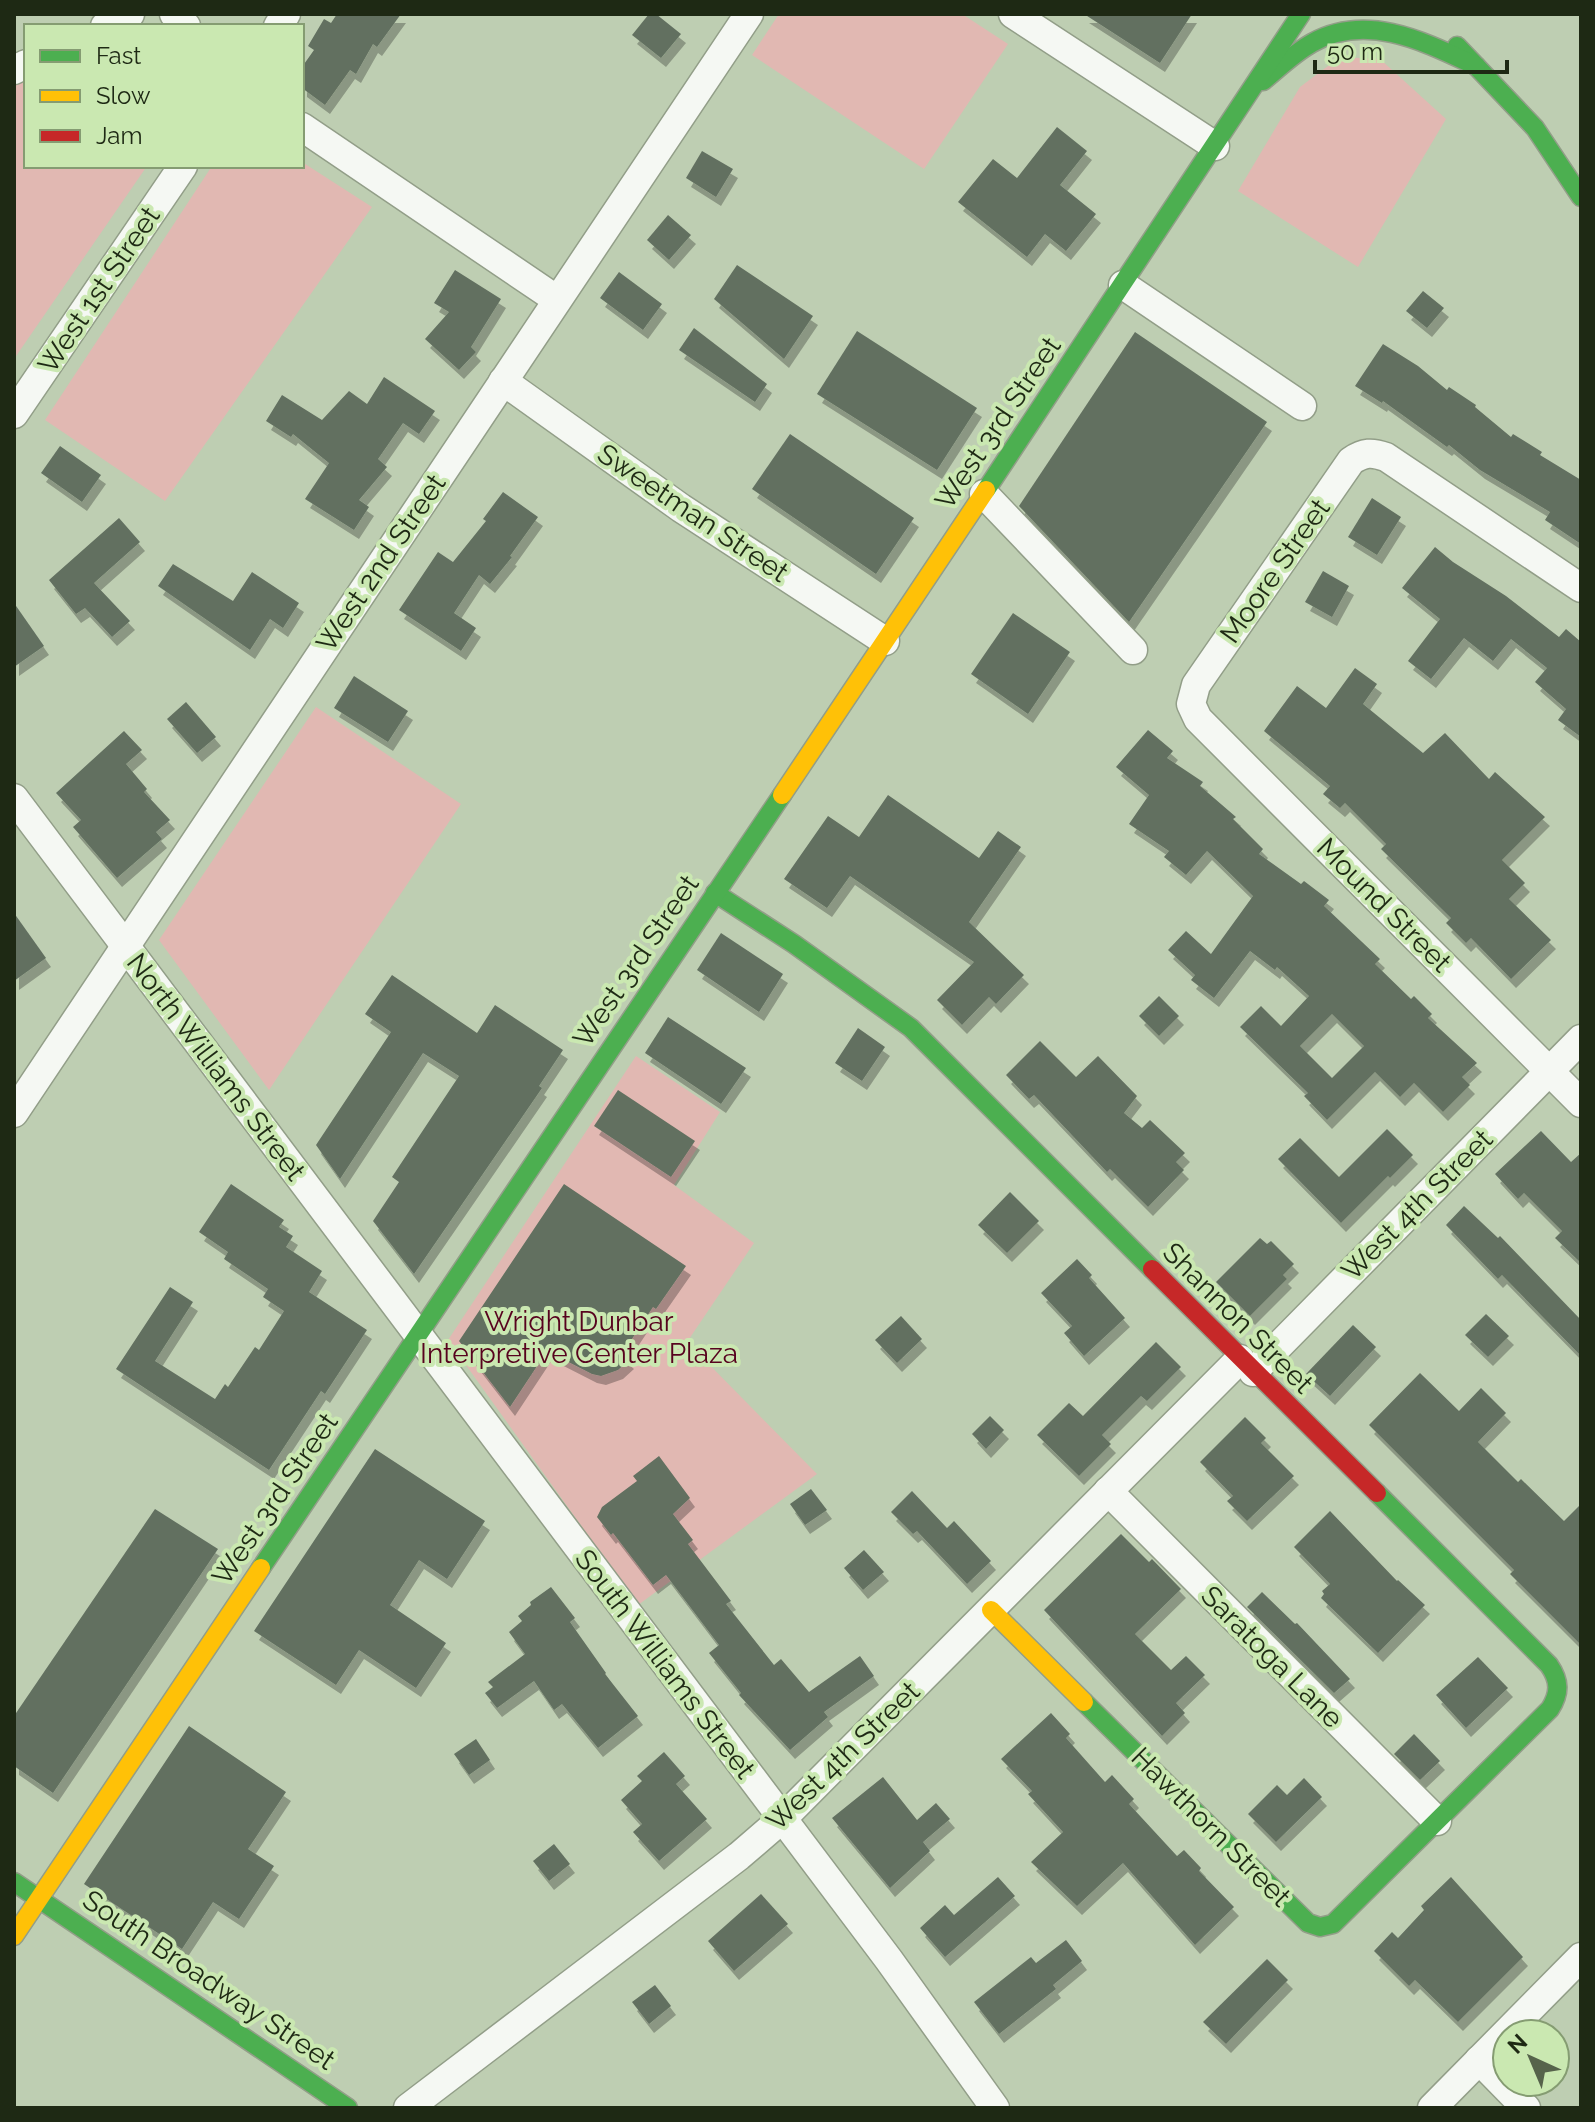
<svg xmlns="http://www.w3.org/2000/svg" width="1595" height="2122" font-family="Raleway,sans-serif">
<style>
.green{fill:#e1b8b2}
.building{fill:#627060;fill-rule:evenodd;filter:url(#shadow)}
.lines{fill:none;stroke-linecap:round;stroke-linejoin:round}
.street-casing{stroke:#929e88;stroke-width:31}
.fast-casing{stroke:#929e88;stroke-width:21}
.slow-casing{stroke:#929e88;stroke-width:21}
.jam-casing{stroke:#929e88;stroke-width:21}
.street{stroke:#f5f8f3;stroke-width:28}
.fast{stroke:#4caf50;stroke-width:18}
.slow{stroke:#ffc107;stroke-width:18}
.jam{stroke:#c62828;stroke-width:18}
.labels{text-anchor:middle;dominant-baseline:central;stroke-width:8;stroke-linejoin:round;paint-order:stroke}
.street-label{font-size:28px;fill:#1e2914;stroke:#cae8b1}
.park-label{font-size:28px;fill:#57031e;stroke:#cae8b1}
</style>
<defs>
<filter id="shadow"><feDropShadow dx="5" dy="9" stdDeviation="0" flood-color="#0004"/></filter>
</defs>
<rect width="100%" height="100%" fill="#beceb2"/>
<g class="green">
<path d="M779,14H962L1008,44L924,169L752,55Z"/>
<path d="M1340,57L1380,59L1446,119L1358,267L1238,191L1300,87Z"/>
<path d="M26,81V166H147L14,359V86Z"/>
<path d="M302,162L372,207L165,501L45,420L212,166H302Z"/>
<path d="M316,707L461,804L269,1090L159,940Z"/>
<path d="M636,1056L720,1112L674,1185L754,1243L687,1342L817,1474L638,1605L448,1340Z"/>
</g>
<g class="building">
<path d="M337,14H401L377,47L373,44L356,74L350,70L325,105L302,88V67L314,50L308,46L324,19L331,23Z"/>
<path d="M649,14H656L681,34L661,58L632,35Z"/>
<path d="M1084,14H1192L1160,63Z"/>
<path d="M1057,127L1087,151L1060,185L1096,214L1066,251L1045,234L1027,257L958,202L993,159L1017,178Z"/>
<path d="M702,151L733,169L716,197L686,178Z"/>
<path d="M668,215L691,235L669,260L647,240Z"/>
<path d="M737,265L813,316L784,359L714,299Z"/>
<path d="M455,270L501,299L471,347L476,352L459,370L425,339L449,312L434,303Z"/>
<path d="M619,272L662,304L643,330L600,298Z"/>
<path d="M1423,291L1444,308L1427,328L1406,311Z"/>
<path d="M694,328L767,384L755,402L679,350Z"/>
<path d="M857,331L977,408L937,470L817,394Z"/>
<path d="M1135,332L1267,422L1129,622L1019,506Z"/>
<path d="M1383,344L1418,366L1447,390L1449,387L1476,405L1475,407L1511,437L1513,434L1542,452L1540,455L1581,480V544L1545,520L1550,512L1480,470L1449,445L1447,447L1383,401L1382,403L1355,386Z"/>
<path d="M384,377L435,411L419,434L403,423L378,459L387,467L359,500L369,507L354,530L305,499L329,463L293,434L291,437L266,421L282,395L322,420L349,391L367,404Z"/>
<path d="M790,434L914,518L876,574L752,489Z"/>
<path d="M60,446L101,475L82,502L41,473Z"/>
<path d="M503,492L538,517L510,556L512,557L490,584L479,575L454,613L476,628L461,651L399,610L438,552L453,562L486,521L483,519Z"/>
<path d="M1372,498L1401,517L1377,555L1348,537Z"/>
<path d="M119,518L140,542L94,583L130,621L112,637L85,608L76,614L49,580Z"/>
<path d="M1435,547L1453,562L1506,596L1559,637L1566,629L1581,642V737L1558,720L1566,709L1535,682L1547,668L1511,639L1493,661L1464,638L1431,679L1408,661L1440,619L1402,588Z"/>
<path d="M173,564L233,601L252,572L299,603L283,628L270,619L250,650L158,586Z"/>
<path d="M1323,571L1349,586L1332,617L1305,602Z"/>
<path d="M14,603L44,646L14,667Z"/>
<path d="M1013,613L1070,652L1028,714L971,674Z"/>
<path d="M1355,668L1377,684L1363,704L1423,753L1445,733L1489,779L1495,772L1545,817L1502,860L1525,883L1509,899L1551,940L1511,979L1471,938L1466,943L1446,923L1451,918L1381,849L1386,844L1345,803L1340,808L1323,794L1330,786L1264,731L1297,686L1326,708Z"/>
<path d="M354,676L408,711L388,742L334,708Z"/>
<path d="M186,702L216,737L197,753L167,719Z"/>
<path d="M1148,730L1173,751L1167,758L1203,782L1200,786L1236,817L1233,819L1263,849L1259,854L1301,884L1304,881L1329,900L1324,906L1380,959L1375,964L1411,999L1414,996L1432,1014L1428,1018L1477,1063L1462,1077L1470,1085L1443,1112L1414,1083L1400,1097L1375,1072L1327,1120L1304,1096L1308,1093L1240,1027L1261,1006L1281,1026L1309,996L1277,967L1275,970L1250,951L1214,998L1191,980L1195,975L1168,950L1186,931L1211,954L1253,896L1207,851L1186,875L1164,857L1169,851L1129,824L1149,795L1116,767ZM1332,1014L1364,1046L1332,1078L1300,1046Z"/>
<path d="M124,731L142,750L126,764L147,789L144,792L170,820L156,832L162,839L117,878L73,827L81,820L56,793Z"/>
<path d="M888,795L979,858L998,831L1021,847L969,922L1024,975L996,1004L989,997L962,1025L937,1000L974,962L850,876L827,908L784,879L828,816L859,837Z"/>
<path d="M14,913L46,958L14,981Z"/>
<path d="M721,933L783,974L759,1012L697,970Z"/>
<path d="M392,975L477,1033L495,1005L563,1050L539,1086L542,1088L414,1274L373,1221L399,1182L392,1177L459,1076L423,1053L340,1179L316,1145L391,1032L365,1014Z"/>
<path d="M1159,996L1179,1016L1159,1036L1139,1016Z"/>
<path d="M668,1017L746,1068L721,1104L645,1053Z"/>
<path d="M858,1028L885,1047L862,1081L835,1063Z"/>
<path d="M1040,1041L1076,1077L1098,1056L1137,1096L1124,1113L1142,1128L1150,1120L1185,1153L1176,1162L1184,1170L1148,1207L1110,1169L1107,1172L1034,1095L1029,1099L1006,1075Z"/>
<path d="M618,1090L695,1141L671,1177L594,1126Z"/>
<path d="M1387,1129L1413,1155L1390,1178L1388,1176L1341,1223L1278,1159L1300,1138L1339,1177Z"/>
<path d="M1541,1131L1571,1162L1581,1153V1263L1555,1238L1562,1231L1524,1193L1518,1199L1495,1174Z"/>
<path d="M231,1184L284,1220L279,1227L293,1236L286,1247L322,1271L309,1292L367,1330L325,1394L321,1391L269,1470L116,1369L170,1287L193,1302L155,1361L215,1399L225,1384L228,1387L255,1347L259,1350L284,1311L263,1297L268,1289L224,1259L228,1252L199,1232Z"/>
<path d="M564,1184L686,1266L656,1309L653,1307L622,1354L629,1360L618,1370L601,1376L592,1374L547,1351L510,1407L459,1341Z"/>
<path d="M1010,1192L1039,1221L1007,1253L978,1225Z"/>
<path d="M1464,1206L1498,1238L1500,1236L1581,1320V1356L1502,1275L1498,1279L1446,1225Z"/>
<path d="M1260,1238L1267,1244L1271,1241L1294,1264L1283,1275L1287,1279L1250,1316L1216,1282Z"/>
<path d="M1077,1259L1092,1275L1089,1278L1125,1318L1084,1356L1064,1333L1072,1326L1041,1293Z"/>
<path d="M1486,1314L1509,1336L1488,1357L1465,1335Z"/>
<path d="M901,1316L922,1339L897,1363L875,1340Z"/>
<path d="M1353,1325L1376,1347L1330,1396L1306,1374Z"/>
<path d="M1156,1342L1181,1367L1147,1401L1141,1396L1102,1435L1111,1444L1079,1476L1037,1435L1069,1403L1083,1416Z"/>
<path d="M1420,1373L1459,1411L1481,1388L1506,1413L1478,1442L1518,1482L1521,1479L1564,1521L1581,1504V1645L1510,1574L1514,1570L1369,1425Z"/>
<path d="M990,1416L1004,1430L986,1449L972,1434Z"/>
<path d="M1245,1417L1266,1438L1261,1443L1294,1476L1247,1521L1227,1501L1233,1496L1200,1462Z"/>
<path d="M375,1449L485,1521L447,1579L419,1560L390,1605L446,1643L416,1688L359,1650L336,1685L254,1631Z"/>
<path d="M659,1456L690,1498L673,1514L693,1540L688,1544L731,1601L726,1604L774,1665L781,1659L809,1692L860,1656L874,1676L824,1712L828,1717L790,1750L739,1695L741,1693L709,1653L719,1645L666,1575L653,1585L613,1533L611,1535L597,1517L602,1507L637,1481L633,1476Z"/>
<path d="M811,1489L827,1510L805,1525L790,1504Z"/>
<path d="M912,1491L947,1528L954,1521L991,1561L967,1584L917,1531L913,1534L891,1512Z"/>
<path d="M155,1509L218,1549L53,1793L14,1766V1716Z"/>
<path d="M1330,1511L1397,1581L1398,1580L1425,1605L1378,1653L1321,1598L1324,1594L1322,1591L1330,1584L1294,1547Z"/>
<path d="M1121,1534L1149,1562L1152,1559L1181,1589L1135,1634L1171,1670L1186,1656L1205,1675L1176,1703L1185,1713L1162,1736L1044,1610Z"/>
<path d="M864,1550L884,1572L863,1590L844,1568Z"/>
<path d="M551,1587L575,1618L570,1622L606,1673L605,1674L638,1716L598,1748L562,1704L554,1710L534,1681L497,1708L485,1693L493,1687L488,1682L525,1654L509,1632L522,1621L518,1616L531,1605L530,1602Z"/>
<path d="M1262,1592L1295,1624L1297,1623L1350,1679L1334,1693L1247,1607Z"/>
<path d="M1478,1657L1508,1688L1466,1728L1436,1695Z"/>
<path d="M1051,1713L1070,1734L1066,1738L1105,1782L1112,1775L1134,1799L1129,1804L1177,1856L1184,1850L1201,1868L1199,1871L1234,1907L1195,1945L1123,1863L1077,1906L1031,1862L1063,1832L1028,1794L1032,1791L1001,1759Z"/>
<path d="M189,1726L286,1792L248,1849L274,1866L239,1919L213,1902L182,1949L84,1884Z"/>
<path d="M1414,1734L1440,1761L1420,1780L1394,1754Z"/>
<path d="M476,1739L490,1760L469,1775L454,1754Z"/>
<path d="M664,1752L685,1776L676,1784L707,1819L659,1861L633,1832L642,1824L621,1800L642,1781L637,1776Z"/>
<path d="M883,1777L917,1820L936,1803L950,1819L923,1842L930,1851L890,1888L832,1818Z"/>
<path d="M1304,1778L1322,1797L1276,1842L1248,1814L1277,1785L1287,1795Z"/>
<path d="M554,1844L570,1864L549,1881L533,1861Z"/>
<path d="M998,1877L1015,1896L945,1957L920,1928L945,1905L954,1915Z"/>
<path d="M1451,1877L1523,1957L1458,2022L1415,1980L1409,1986L1374,1951L1392,1932L1398,1938L1424,1910L1421,1906Z"/>
<path d="M761,1894L788,1924L734,1971L708,1941Z"/>
<path d="M1066,1940L1082,1961L1053,1985L1056,1989L999,2034L974,2002L1031,1957L1036,1963Z"/>
<path d="M1267,1959L1288,1980L1226,2044L1203,2022Z"/>
<path d="M655,1985L671,2006L649,2024L632,2002Z"/>
</g>
<g class="lines">
<g class="street-casing">
<g id="street">
<path d="M174,14L186,26"/>
<path d="M1013,14L1215,146"/>
<path d="M105,26L130,14"/>
<path d="M278,26L286,14"/>
<path d="M14,70L26,64"/>
<path d="M302,127L556,299"/>
<path d="M1123,285L1302,406"/>
<path d="M503,381L681,508L885,641"/>
<path d="M14,414L183,166"/>
<path d="M984,494L1133,650"/>
<path d="M1581,588L1386,457C1372,452 1364,452 1351,461L1196,685L1191,704L1198,719L1581,1103"/>
<path d="M14,798L889,1960L995,2108"/>
<path d="M14,1113L749,14"/>
<path d="M1253,1372L1581,1039"/>
<path d="M1108,1491L1437,1821"/>
<path d="M1479,2060L1526,2108"/>
<path d="M408,2108L739,1856L782,1819L1240,1359"/>
<path d="M1432,2108L1581,1957"/>
</g>
</g>
<g class="fast-casing">
<g id="fast">
<path d="M1457,46L1535,128L1581,197"/>
<path d="M1263,81C1279,68 1294,53 1312,43C1367,12 1425,42 1476,66"/>
<path d="M986,490L1301,14"/>
<path d="M715,893L794,944L911,1028L1152,1269"/>
<path d="M261,1568L782,795"/>
<path d="M1084,1702L1308,1923L1320,1927L1333,1924L1550,1709C1560,1693 1560,1681 1549,1665L1377,1493"/>
<path d="M14,1882L348,2108"/>
</g>
</g>
<g class="slow-casing">
<g id="slow">
<path d="M782,795L986,490"/>
<path d="M991,1610L1084,1702"/>
<path d="M14,1936L261,1568"/>
</g>
</g>
<g class="jam-casing">
<path id="jam" d="M1152,1269L1377,1493"/>
</g>
<use href="#street" class="street"/>
<use href="#fast" class="fast"/>
<use href="#slow" class="slow"/>
<use href="#jam" class="jam"/>
</g>
<g class="labels">
<g class="street-label">
<text transform="translate(99 290) rotate(-56)">West 1st Street</text>
<text transform="translate(998 423) rotate(-56)">West 3rd Street</text>
<text transform="translate(693 513) rotate(34)">Sweetman Street</text>
<text transform="translate(381 563) rotate(-56)">West 2nd Street</text>
<text transform="translate(1275 571) rotate(-55)">Moore Street</text>
<text transform="translate(1384 905) rotate(45)">Mound Street</text>
<text transform="translate(636 961) rotate(-56)">West 3rd Street</text>
<text transform="translate(216 1067) rotate(53)">North Williams Street</text>
<text transform="translate(1417 1205) rotate(-45)">West 4th Street</text>
<text transform="translate(1238 1318) rotate(45)">Shannon Street</text>
<text transform="translate(275 1499) rotate(-56)">West 3rd Street</text>
<text transform="translate(1272 1657) rotate(45)">Saratoga Lane</text>
<text transform="translate(665 1664) rotate(53)">South Williams Street</text>
<text transform="translate(843 1756) rotate(-44)">West 4th Street</text>
<text transform="translate(1211 1827) rotate(45)">Hawthorn Street</text>
<text transform="translate(209 1980) rotate(34)">South Broadway Street</text>
</g>
<g class="park-label">
<text x="579" y="1321">Wright Dunbar<tspan x="579" dy="32">Interpretive Center Plaza</tspan></text>
</g>
</g>
<rect width="1595" height="2122" fill="none" stroke="#1e2914" stroke-width="32"/>
<rect x="24" y="24" width="280" height="144" fill="#cae8b1" stroke="#859c72" stroke-width="2"/>
<rect x="40" y="50" width="40" height="12" fill="#4caf50" stroke="#859c72" stroke-width="2"/>
<text x="96" y="64" font-size="24" fill="#1e2914">Fast</text>
<rect x="40" y="90" width="40" height="12" fill="#ffc107" stroke="#859c72" stroke-width="2"/>
<text x="96" y="104" font-size="24" fill="#1e2914">Slow</text>
<rect x="40" y="130" width="40" height="12" fill="#c62828" stroke="#859c72" stroke-width="2"/>
<text x="96" y="144" font-size="24" fill="#1e2914">Jam</text>
<g transform="translate(1531 2058) rotate(316)"><circle r="38" fill="#cae8b1" stroke="#859c72" stroke-width="2"/>
<path d="M0-6L14 30L0 20L-14 30Z" fill="#56634b"/>
<text y="-12" font-size="22" font-weight="bold" text-anchor="middle" fill="#1e2914">N</text>
</g>
<path d="M1315 60v12h192v-12" fill="none" stroke="#1e2914" stroke-width="4"/>
<text x="1327" y="60" font-size="24" fill="#1e2914" stroke="#cae8b1" stroke-width="6" paint-order="stroke">50 m</text>
</svg>
